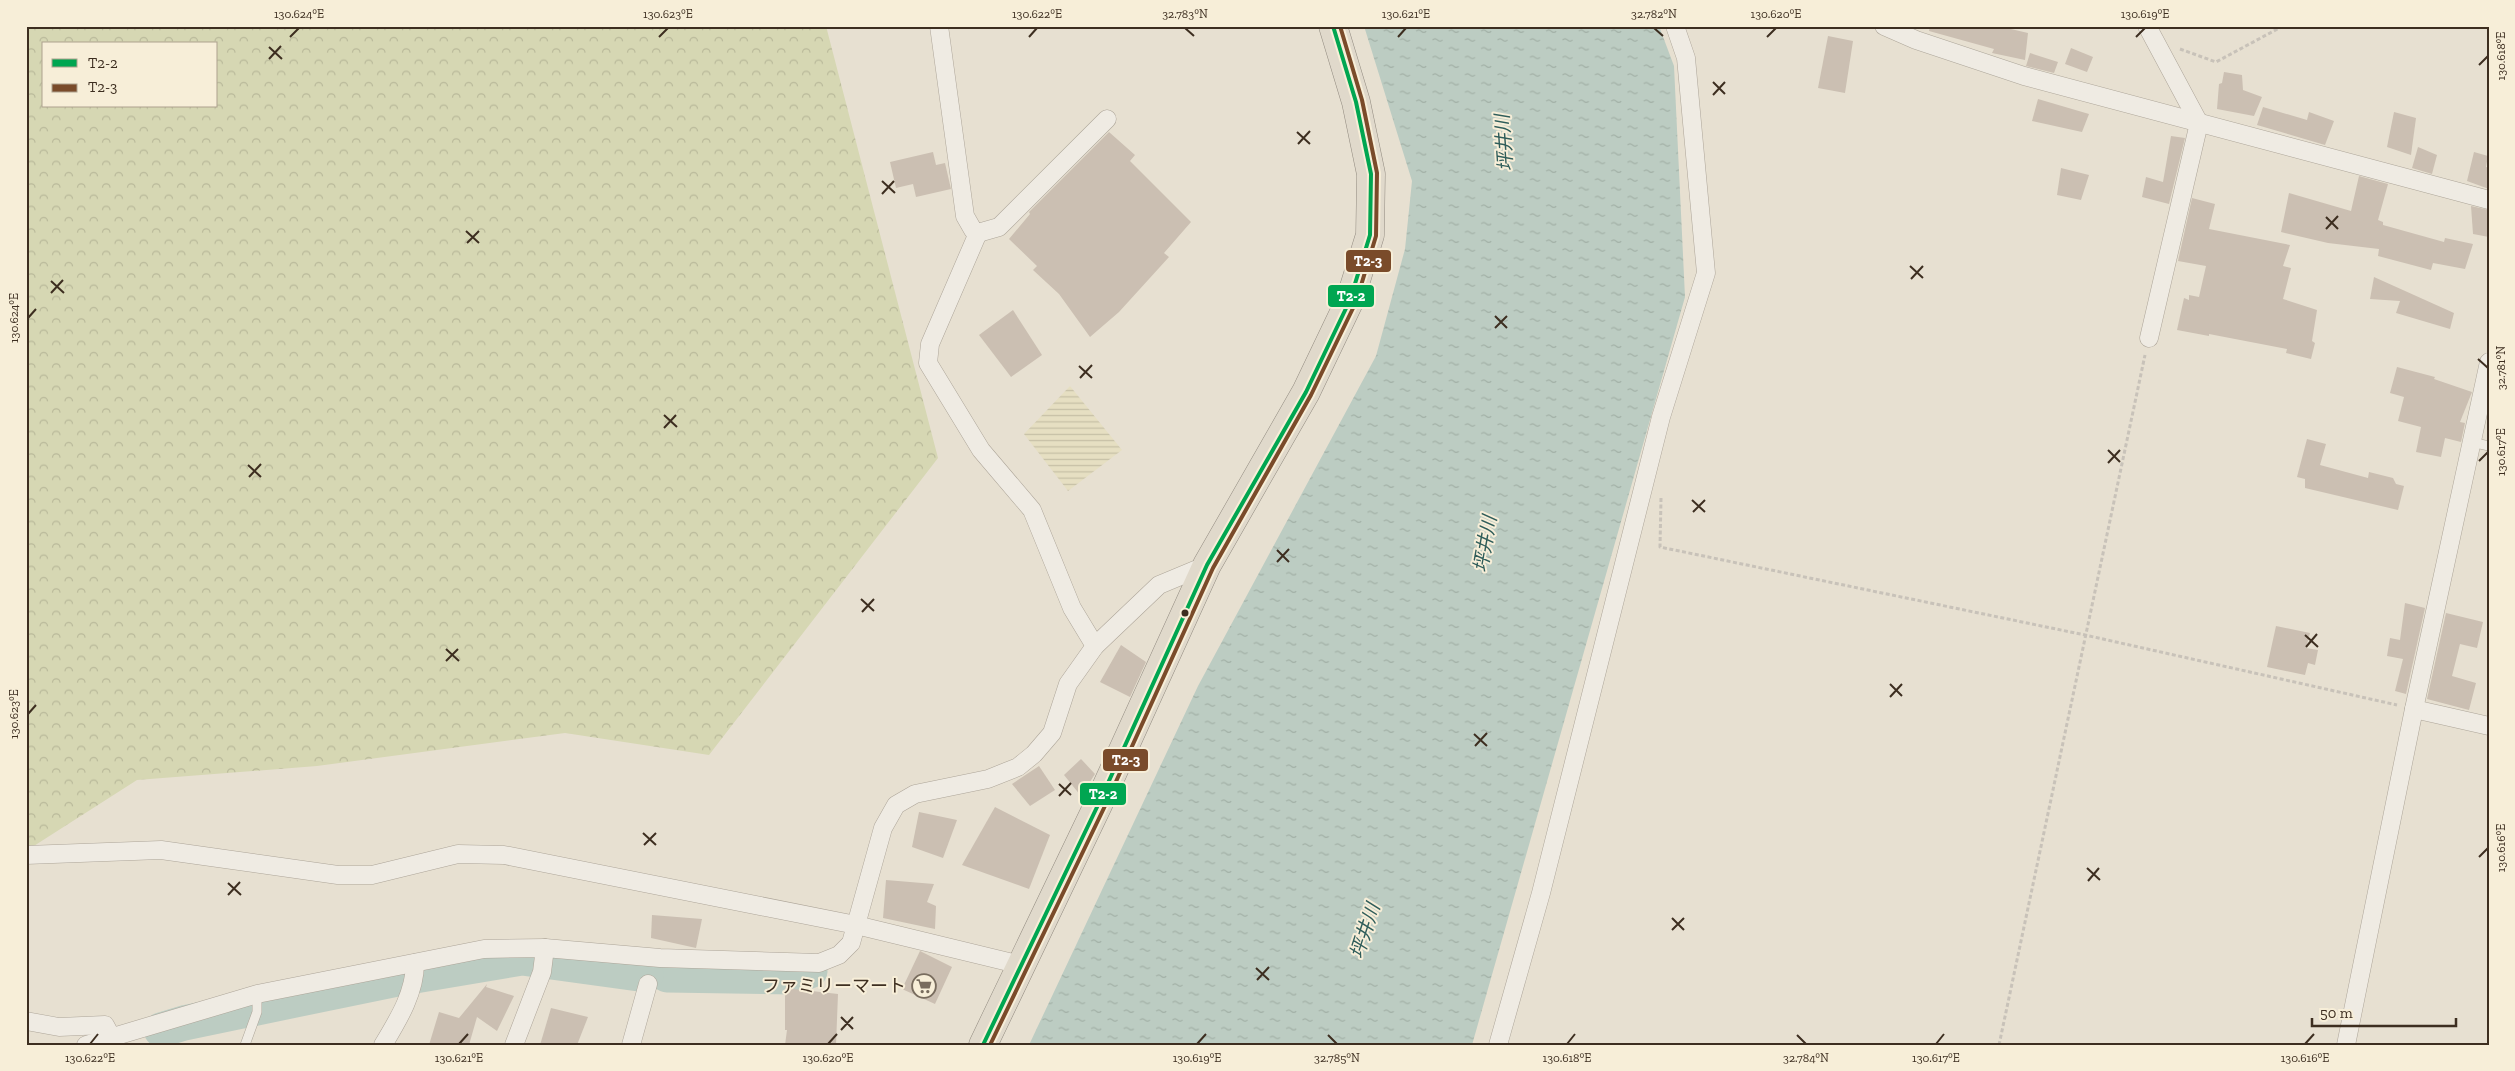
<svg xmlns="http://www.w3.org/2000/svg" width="2515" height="1071" font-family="'Zilla Slab','Noto Sans JP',serif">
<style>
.farmland{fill:url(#farmland-rules)}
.forest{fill:url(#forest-crowns);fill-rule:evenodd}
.water{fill:url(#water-ripples)}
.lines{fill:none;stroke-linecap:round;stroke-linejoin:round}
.river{stroke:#bcccc2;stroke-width:35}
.building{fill:#cbbfb2}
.service-casing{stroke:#ada599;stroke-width:10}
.minor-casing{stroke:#ada599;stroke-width:19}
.trunk-casing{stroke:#928b80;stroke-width:29}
.path{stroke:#c8c2b9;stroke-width:3;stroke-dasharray:4 2.5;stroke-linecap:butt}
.service{stroke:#efebe3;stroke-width:9}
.minor{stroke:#efebe3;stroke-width:18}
.trunk{stroke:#e0d9cb;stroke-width:28}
.bus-1-casing{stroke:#f7eed8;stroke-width:8}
.bus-2-casing{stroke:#f7eed8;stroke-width:8}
.bus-1{stroke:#00a651;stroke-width:4}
.bus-2{stroke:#7a4b2a;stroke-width:4}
.ticks{fill:none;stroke:#3d2e20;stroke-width:2}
.bus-dot{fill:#3d2e20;stroke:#f7eed8;stroke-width:2}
.labels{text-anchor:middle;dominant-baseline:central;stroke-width:4;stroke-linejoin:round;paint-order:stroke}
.poi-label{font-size:18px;fill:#3d2e20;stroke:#f7eed8;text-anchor:end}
.water-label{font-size:19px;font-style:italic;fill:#2f5d5a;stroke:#f7eed8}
.line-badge{stroke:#f7eed8;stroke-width:2}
.badge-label{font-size:14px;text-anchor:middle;font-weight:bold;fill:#fff}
.neatline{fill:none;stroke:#3d2e20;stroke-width:2}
.ticks-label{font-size:12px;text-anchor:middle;fill:#3d2e20}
</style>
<defs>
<pattern id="farmland-rules" width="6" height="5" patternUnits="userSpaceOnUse" patternTransform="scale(1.25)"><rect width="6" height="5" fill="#e6dfc2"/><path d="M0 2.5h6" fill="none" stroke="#c6c0a6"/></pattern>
<pattern id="forest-crowns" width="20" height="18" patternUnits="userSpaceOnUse" patternTransform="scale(1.25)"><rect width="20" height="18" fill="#d6d7b3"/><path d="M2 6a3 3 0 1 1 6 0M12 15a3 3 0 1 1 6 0" fill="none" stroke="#b9b99a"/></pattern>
<pattern id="water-ripples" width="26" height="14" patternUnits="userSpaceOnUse" patternTransform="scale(1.25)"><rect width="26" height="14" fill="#bcccc2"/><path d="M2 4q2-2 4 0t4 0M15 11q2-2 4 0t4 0" fill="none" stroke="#a2b0a6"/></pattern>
</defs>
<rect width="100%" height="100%" fill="#e7e0d1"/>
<path class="farmland" d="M1070,386L1122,450L1068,491L1024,434Z"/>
<path class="forest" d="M26,26H826L938,458L709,755L565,733L317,766L137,780L26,851ZM44,44H216V106H44Z"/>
<path class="water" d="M1364,26H1659L1674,66L1685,297L1472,1045H1029L1198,686L1376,356L1405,249L1412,181Z"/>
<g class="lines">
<g class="river">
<path d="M667,975L792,977L810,971"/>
<path d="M161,1030L184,1023L397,979L522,958L646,975"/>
</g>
</g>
<g class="building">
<path d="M1930,26H1998L2028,33L2025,60L1992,53L1994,49L1929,31Z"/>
<path d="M1828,36L1853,41L1845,93L1818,88Z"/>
<path d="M2071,48L2093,57L2087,72L2065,64Z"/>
<path d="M2030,53L2058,62L2054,73L2026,66Z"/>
<path d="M2224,72L2242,75L2243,90L2262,97L2254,116L2217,109L2219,84L2222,83Z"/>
<path d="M2038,99L2089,114L2082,132L2032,121Z"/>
<path d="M2263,107L2307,120L2309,112L2334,121L2325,145L2257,125Z"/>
<path d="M2394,112L2416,118L2411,155L2387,147Z"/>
<path d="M1109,132L1135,155L1130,161L1191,222L1164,253L1169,257L1119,312L1090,337L1059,294L1033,270L1037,266L1009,239L1030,214L1029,212Z"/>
<path d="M2171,136L2185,138L2169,204L2142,197L2146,177L2163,182Z"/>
<path d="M2418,147L2437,155L2432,174L2412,168Z"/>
<path d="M933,152L936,165L945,163L951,189L916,197L913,184L896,188L890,162Z"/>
<path d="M2474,152L2488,156L2486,167L2489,168V189L2467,181Z"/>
<path d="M2061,168L2089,175L2081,200L2057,195Z"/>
<path d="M2359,176L2388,184L2378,220L2383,222V225L2444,242L2445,238L2473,244L2465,269L2433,263L2431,270L2378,256L2379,249L2328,243L2281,232L2289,193L2351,211Z"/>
<path d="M2192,198L2215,204L2209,229L2290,245L2283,266L2291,268L2283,299L2317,310L2312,341L2315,343L2311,359L2286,353L2287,349L2209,334V336L2177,330L2184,298L2189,300V295L2199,297L2206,266L2178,261Z"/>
<path d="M2471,206L2489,210V237L2473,234Z"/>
<path d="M2374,277L2454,313L2450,329L2396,313L2400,301L2370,299Z"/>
<path d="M1013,310L1042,355L1011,377L979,335Z"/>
<path d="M2397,367L2435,377L2434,379L2472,392L2460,422L2465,423L2461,442L2445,438L2441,457L2416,452L2421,427L2398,421L2404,397L2390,393Z"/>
<path d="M2307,439L2326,444L2320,465L2368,478L2369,472L2393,478L2396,484L2404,486L2398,510L2305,488V479L2297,477Z"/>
<path d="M2405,603L2425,608L2406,694L2395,691L2403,659L2387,656L2390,638L2400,640Z"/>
<path d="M2446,613L2483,622L2477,648L2460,644L2452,676L2476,683L2469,710L2427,699Z"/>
<path d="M2276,626L2310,633L2306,648L2318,650L2315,665L2308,663L2305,675L2267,667Z"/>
<path d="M1121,645L1146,662L1130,697L1100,682Z"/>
<path d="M1081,759L1095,774L1081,796L1064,775Z"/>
<path d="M1039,766L1055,790L1030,806L1012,784Z"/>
<path d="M995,807L1050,835L1029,889L962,865Z"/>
<path d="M919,812L957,820L943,858L912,847Z"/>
<path d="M886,880L934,884L927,902L936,906L935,929L883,918Z"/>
<path d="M652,915L702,919L696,948L651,938Z"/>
<path d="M920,951L952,967L935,1004L902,989Z"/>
<path d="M487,984L486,987L514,996L497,1031L477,1017L469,1045H429L439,1012L459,1018Z"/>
<path d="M785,988L838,994L836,1045H785L787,1030H785Z"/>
<path d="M551,1008L588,1017L577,1045H540Z"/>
</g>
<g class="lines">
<g class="service-casing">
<g id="service">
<path d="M2471,442L2489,446"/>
<path d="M245,1045L257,1012V994"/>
</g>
</g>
<g class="minor-casing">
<g id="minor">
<path d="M939,26L965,216L973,230L978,233L999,227L1107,119"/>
<path d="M1884,26L1916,40L2024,76L2489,200"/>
<path d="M2147,26L2199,123L2149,338"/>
<path d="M978,233L930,344L928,363L981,450L1032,510L1072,608L1095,646"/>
<path d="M2414,709L2489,726"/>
<path d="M26,855L161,850L338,875H372L458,854L504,855L856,925L1021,965"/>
<path d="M26,1021L59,1027L105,1025L111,1036"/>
<path d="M86,1045L257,994L484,949L545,948L660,958L819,963L839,955L851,943L883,828L896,805L915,794L988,779L1018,767L1034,754L1052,733L1068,684L1095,646L1159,585L1207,565"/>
<path d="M383,1045C398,1020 415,993 415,963"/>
<path d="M514,1045L542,972L545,948"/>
<path d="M631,1045L648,984"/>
<path d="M1498,1045L1541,893L1661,417L1706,273L1686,58L1675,26"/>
<path d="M2346,1045L2414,709L2489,362"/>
</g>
</g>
<g class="trunk-casing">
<path id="trunk" d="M983,1045L1098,805L1207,565L1306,392L1350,300L1370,235L1371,174L1356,102L1333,26"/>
</g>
<g class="path">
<path d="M2180,49L2216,62L2283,26"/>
<path d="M1661,498L1660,547L2085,635L2397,705"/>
<path d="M1999,1045L2145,355"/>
</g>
<use href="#service" class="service"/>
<use href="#minor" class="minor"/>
<use href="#trunk" class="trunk"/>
<g class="bus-1-casing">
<path id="bus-1" d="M983,1045L1098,805L1207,565L1306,392L1350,300L1370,235L1371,174L1356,102L1333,26"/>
</g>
<g class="bus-2-casing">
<path id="bus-2" d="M990,1045L1104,808L1213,568L1311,395L1356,302L1376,236L1377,173L1362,100L1340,26"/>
</g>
<use href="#bus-1" class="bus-1"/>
<use href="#bus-2" class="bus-2"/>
</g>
<path class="ticks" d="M1185,28L1194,36M1654,28L1663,36M290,37L299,28M659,37L668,28M1029,37L1037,28M1398,37L1406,28M1767,37L1776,28M2136,37L2145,28M269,47L282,59M269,59L281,46M2479,65L2488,56M1713,82L1725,94M1713,95L1725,82M1297,132L1310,144M1298,144L1310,131M882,181L895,193M882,194L894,181M2326,217L2338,229M2326,229L2338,216M466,231L479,243M467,243L479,231M1910,266L1923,278M1911,279L1923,266M51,281L64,293M51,293L63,280M1495,316L1507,328M28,318L36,309M1495,328L1507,316M2478,359L2488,368M1079,366L1092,378M1080,378L1092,365M664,415L677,427M664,428L676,415M2108,450L2120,462M2479,461L2488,452M2108,463L2120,450M248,465L261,477M249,477L261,464M1692,500L1705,512M1693,512L1705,500M1277,550L1289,562M1277,562L1289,549M861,599L874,611M862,612L874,599M2305,635L2318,647M2306,647L2317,634M446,649L459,661M446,661L458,649M1890,684L1902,696M1890,697L1902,684M28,714L36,705M1474,734L1487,746M1475,746L1487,733M1059,784L1071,795M1059,796L1071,783M643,833L656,845M644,845L656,833M2479,857L2488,848M2087,868L2100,880M2088,881L2099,868M228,883L241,895M228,895L240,882M1672,918L1684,930M1672,930L1684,918M1256,968L1269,980M1257,980L1269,967M841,1017L853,1029M841,1030L853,1017M1328,1035L1337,1044M1797,1035L1806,1044M90,1044L98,1034M459,1044L468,1034M828,1044L837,1034M1197,1044L1206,1034M1567,1044L1575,1034M1936,1044L1944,1034M2305,1044L2314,1034"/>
<defs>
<g id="supermarket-ring" transform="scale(1.25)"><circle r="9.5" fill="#f7eed8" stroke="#786c5e" stroke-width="1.5"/><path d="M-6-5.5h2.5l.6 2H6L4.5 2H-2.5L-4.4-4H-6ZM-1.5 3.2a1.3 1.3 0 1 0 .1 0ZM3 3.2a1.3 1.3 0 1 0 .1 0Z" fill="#786c5e"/></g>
</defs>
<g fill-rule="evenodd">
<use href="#supermarket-ring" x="924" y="986"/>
</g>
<circle class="bus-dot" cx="1185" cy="613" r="4.5"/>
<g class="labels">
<g class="poi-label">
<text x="906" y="986">ファミリーマート</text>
</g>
<g class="water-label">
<text transform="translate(1504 143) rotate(-94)">坪井川</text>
<text transform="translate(1485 544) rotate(-80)">坪井川</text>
<text transform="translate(1365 931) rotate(-72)">坪井川</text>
</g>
</g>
<g class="line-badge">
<rect x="1345" y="249" width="47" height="24" rx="5" fill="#7a4b2a"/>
<rect x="1327" y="284" width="48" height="24" rx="5" fill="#00a651"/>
<rect x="1102" y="748" width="47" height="24" rx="5" fill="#7a4b2a"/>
<rect x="1079" y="782" width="48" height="24" rx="5" fill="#00a651"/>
</g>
<g class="badge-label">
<text x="1368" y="266">T2-3</text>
<text x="1351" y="301">T2-2</text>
<text x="1126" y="765">T2-3</text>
<text x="1103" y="799">T2-2</text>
</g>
<rect width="2515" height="1071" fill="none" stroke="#f7eed8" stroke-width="55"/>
<rect x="42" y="42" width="175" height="65" fill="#f7eed8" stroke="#ada18e"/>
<rect x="52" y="59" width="25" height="8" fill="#00a651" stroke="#ada18e"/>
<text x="88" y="68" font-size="15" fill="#3d2e20">T2-2</text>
<rect x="52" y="84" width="25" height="8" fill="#7a4b2a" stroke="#ada18e"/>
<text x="88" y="92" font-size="15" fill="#3d2e20">T2-3</text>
<path d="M2312 1018v8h144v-8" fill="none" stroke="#3d2e20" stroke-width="2.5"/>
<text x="2320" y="1018" font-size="15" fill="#3d2e20" stroke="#f7eed8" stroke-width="4" paint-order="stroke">50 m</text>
<rect x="28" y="28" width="2460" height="1016" class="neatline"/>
<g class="ticks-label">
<text x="299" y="18">130.624°E</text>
<text x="668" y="18">130.623°E</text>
<text x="1037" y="18">130.622°E</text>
<text x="1185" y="18">32.783°N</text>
<text x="1406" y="18">130.621°E</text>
<text x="1654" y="18">32.782°N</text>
<text x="1776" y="18">130.620°E</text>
<text x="2145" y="18">130.619°E</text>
<text transform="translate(2501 56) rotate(-90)" y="4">130.618°E</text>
<text transform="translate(14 318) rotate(-90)" y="4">130.624°E</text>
<text transform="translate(2501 368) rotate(-90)" y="4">32.781°N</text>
<text transform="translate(2501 452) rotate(-90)" y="4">130.617°E</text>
<text transform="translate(14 714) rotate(-90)" y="4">130.623°E</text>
<text transform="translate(2501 848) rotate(-90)" y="4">130.616°E</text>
<text x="90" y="1062">130.622°E</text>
<text x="459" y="1062">130.621°E</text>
<text x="828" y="1062">130.620°E</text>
<text x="1197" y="1062">130.619°E</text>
<text x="1337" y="1062">32.785°N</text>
<text x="1567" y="1062">130.618°E</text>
<text x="1806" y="1062">32.784°N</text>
<text x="1936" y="1062">130.617°E</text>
<text x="2305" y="1062">130.616°E</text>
</g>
</svg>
